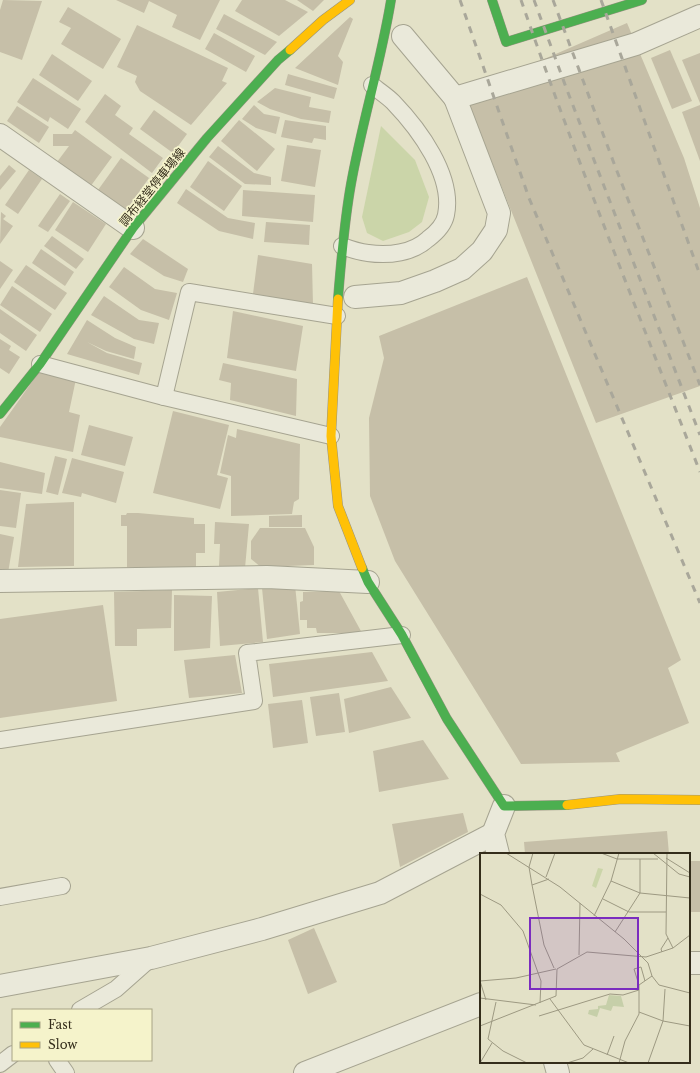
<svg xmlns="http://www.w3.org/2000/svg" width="700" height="1073" font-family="'Libre Baskerville','Noto Sans JP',serif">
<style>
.green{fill:#cbd5a9}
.building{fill:#c6bfa8}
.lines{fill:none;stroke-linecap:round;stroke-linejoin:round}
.lane-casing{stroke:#a6a491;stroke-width:18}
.street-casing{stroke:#a6a491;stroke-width:24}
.fast-casing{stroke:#979381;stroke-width:10}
.slow-casing{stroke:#979381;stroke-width:10}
.lane{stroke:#eae9da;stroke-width:16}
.street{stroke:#eae9da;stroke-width:22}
.fast{stroke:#4caf50;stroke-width:9}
.slow{stroke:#ffc107;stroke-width:9}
.rail{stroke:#a9a79a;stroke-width:3;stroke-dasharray:7 7;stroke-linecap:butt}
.labels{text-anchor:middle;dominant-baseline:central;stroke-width:3.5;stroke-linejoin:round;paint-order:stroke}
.street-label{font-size:12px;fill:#342d1b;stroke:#f5f3cb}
.inset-road{fill:none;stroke:#9d9982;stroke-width:1}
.view{fill:#7b2cbf;fill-opacity:0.15;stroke:#7b2cbf;stroke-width:2}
.inset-edge{fill:none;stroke:#342d1b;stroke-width:2}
</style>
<rect width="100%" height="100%" fill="#e3e1c7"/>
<path class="green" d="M381,126L415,160L429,197L422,222L409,232L383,241L367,233L362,217Z"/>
<g class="building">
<path d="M3,0L42,1L22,60L0,52V10Z"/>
<path d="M116,0H220L200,40L172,27L177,15L149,1L144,13Z"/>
<path d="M242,0H285L308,12L279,36L235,11Z"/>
<path d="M297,0H324L313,11Z"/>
<path d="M68,7L121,39L103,69L61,44L71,28L59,22Z"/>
<path d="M224,14L277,42L265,55L216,29Z"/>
<path d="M350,17L353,19L338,56L343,62L338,85L295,68Z"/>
<path d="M627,23L684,158L700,208V386L596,423L461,85L491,82Z"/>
<path d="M137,25L228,68L222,81L227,83L191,125L140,91L135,82L137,76L117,67Z"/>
<path d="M214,33L255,56L246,72L205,49Z"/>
<path d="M670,50L692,101L672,109L651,58Z"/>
<path d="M700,53V103L682,60Z"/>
<path d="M52,54L92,81L78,101L39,75Z"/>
<path d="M288,74L337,88L334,99L285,85Z"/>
<path d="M33,78L81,109L68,129L50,117L48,122L17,102Z"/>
<path d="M275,88L311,97L309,107L331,111L329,123L301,119L270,109L257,102Z"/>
<path d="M105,94L121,106L115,115L133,128L129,134L163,158L152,173L85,122Z"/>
<path d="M254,105L264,114L280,117L276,134L256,128L242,119Z"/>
<path d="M700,105V161L682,112Z"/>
<path d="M17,106L49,127L39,143L7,121Z"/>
<path d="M154,110L187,134L173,153L140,129Z"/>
<path d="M239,120L275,149L257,171L221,141Z"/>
<path d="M285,120L326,126V140L314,138L312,143L281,137Z"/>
<path d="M75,130L112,157L90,187L57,162L69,146H53V134H72Z"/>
<path d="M287,145L321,150L315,187L281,181Z"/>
<path d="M218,146L254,173L271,177V185L245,184L209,157Z"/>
<path d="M121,158L149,178L126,210L98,190Z"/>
<path d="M208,161L242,186L224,211L190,187Z"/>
<path d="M9,165L16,171L0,190V176Z"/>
<path d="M29,170L42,179L18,214L5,205Z"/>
<path d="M186,189L228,218L255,223L253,239L219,231L177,203Z"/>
<path d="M243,190L315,195L313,222L242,216Z"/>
<path d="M60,194L70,201L48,232L38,226Z"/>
<path d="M73,202L106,224L88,252L55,230Z"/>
<path d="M1,212L6,216L3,219L13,226L0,244Z"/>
<path d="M266,222L310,225L309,245L264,242Z"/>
<path d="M52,236L84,259L76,269L44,246Z"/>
<path d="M143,239L188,269L183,282L164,276L130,254Z"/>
<path d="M41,249L74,272L65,286L32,263Z"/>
<path d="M258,255L312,264L313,305L253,294Z"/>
<path d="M0,261L13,270L0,289Z"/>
<path d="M26,265L67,293L55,310L14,282Z"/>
<path d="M124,267L155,289L177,293L169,320L141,310L109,287Z"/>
<path d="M527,277L681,660L668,668L689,723L616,753L620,762L521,764L395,561L370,496L369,418L384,358L379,336Z"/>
<path d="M12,286L52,314L40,332L0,305Z"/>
<path d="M104,296L139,320L159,323L154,344L134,339L91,315Z"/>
<path d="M0,309L37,335L26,351L0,333Z"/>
<path d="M233,311L303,326L296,371L227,358Z"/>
<path d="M87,320L115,338L136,347L134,359L106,351L87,342L107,353L142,363L139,375L67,354Z"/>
<path d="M0,339L11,346L9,350L20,357L9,374L0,368Z"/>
<path d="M223,363L297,379L296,416L230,400L231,383L219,380Z"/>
<path d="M39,372L76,379L69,412L80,415L73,452L0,437V427Z"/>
<path d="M173,411L229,425L217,475L228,478L220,509L153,493Z"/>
<path d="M89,425L133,437L125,466L81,455Z"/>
<path d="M237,429L300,444L299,499L294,502L292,514L231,516V476L220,473L228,435L236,438Z"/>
<path d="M55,456L67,459L58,495L46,492Z"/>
<path d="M72,458L124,472L116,503L82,493L81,497L62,493Z"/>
<path d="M0,462L45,473L42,494L0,488Z"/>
<path d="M0,490L21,493L16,528L0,526Z"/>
<path d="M74,502V566L18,567L26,504Z"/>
<path d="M127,513H138L194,518V524H205V553H196V568L127,567V526H121V515H126Z"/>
<path d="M302,515V527H269V516Z"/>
<path d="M215,522L249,524L245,568L219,566L220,544H214Z"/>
<path d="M260,528H305L314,547V565L261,567L251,559V541Z"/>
<path d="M0,534L14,537L8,573L0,572Z"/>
<path d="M295,585L300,634L267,639L262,588Z"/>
<path d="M258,588L263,642L220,646L217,592Z"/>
<path d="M172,590L171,628L137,629V646H115L114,592Z"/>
<path d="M339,591L362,633H317L316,628H307V620H300V602L303,601V592Z"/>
<path d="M174,595L212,596L210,648L174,651Z"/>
<path d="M103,605L117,701L0,718V619Z"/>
<path d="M372,652L388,681L273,697L269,664Z"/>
<path d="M235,655L242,693L189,698L184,660Z"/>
<path d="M391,687L411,718L349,733L344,699Z"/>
<path d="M339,693L345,732L316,736L310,697Z"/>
<path d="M302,700L308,743L273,748L268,704Z"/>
<path d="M423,740L449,779L379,792L373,751Z"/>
<path d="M463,813L468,832L400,867L392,824Z"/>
<path d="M667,831L669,854H525L524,842Z"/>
<rect x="689" y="861" width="11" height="51"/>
<path d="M314,928L337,982L308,994L288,940Z"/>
</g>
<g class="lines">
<g class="lane-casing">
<g id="lane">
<path d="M342,246C350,249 359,252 368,253C389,256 413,253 428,239C436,233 444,225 446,215C454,176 419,129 393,102C387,96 379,91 372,85"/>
<path d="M40,364L164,397L189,292L337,316"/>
<path d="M164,397L331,436"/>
<path d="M0,740L254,701L247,653L402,635"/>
<path d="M0,897L62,886"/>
<path d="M80,1010L116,989L151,958"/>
<path d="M57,1060L66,1073"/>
<path d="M0,1064L13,1054"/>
</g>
</g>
<g class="street-casing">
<g id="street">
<path d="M403,36L455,98"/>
<path d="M0,135L133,228"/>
<path d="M355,297L401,293L435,281L462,269L482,251L496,230L499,213L455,98L636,44L700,16"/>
<path d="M0,581L267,577L368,582"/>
<path d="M498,854L493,834L504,806"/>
<path d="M689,963H700"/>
<path d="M0,986L151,958L262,929L380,893L493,834"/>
<path d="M555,1062L558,1073"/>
<path d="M305,1073L481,1004"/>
</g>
</g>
<g class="fast-casing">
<g id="fast">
<path d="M492,0L506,42L642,0"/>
<path d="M338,299C341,261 344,223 351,184C362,122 381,62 391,0"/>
<path d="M0,414L40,364L133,228L207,138L278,60L290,50"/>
<path d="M362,568L368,582L402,635L447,719L504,806L567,805"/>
</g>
</g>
<g class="slow-casing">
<g id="slow">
<path d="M290,50L323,20L350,0"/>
<path d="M338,299L331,436L338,506L362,568"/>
<path d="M567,805L621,799L700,800"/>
</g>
</g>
<use href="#lane" class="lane"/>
<use href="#street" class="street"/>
<use href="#fast" class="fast"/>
<use href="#slow" class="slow"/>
<g class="rail">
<path d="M460,0L529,198L700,603"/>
<path d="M521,0C576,159 639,315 700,472"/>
<path d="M534,0L567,90L700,435"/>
<path d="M553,0L615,166L700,385"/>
<path d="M601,0L700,275"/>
</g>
</g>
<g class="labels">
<g class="street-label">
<text transform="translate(152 187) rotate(-51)">調布経堂停車場線</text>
</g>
</g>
<g transform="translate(480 853)">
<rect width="210" height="210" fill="#e3e1c7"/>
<path d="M118,15L123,16L116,35L112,33Z" fill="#cbd5a9"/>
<path d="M129,142L141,143L144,154L133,153L131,158L120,155L117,164L108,161L109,157L118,156V153L126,152Z" fill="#c6cfa9"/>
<path class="inset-road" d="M26,0L80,34L144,86L168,110L172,123L179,132L210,140M53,0L49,14L52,32L64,92L74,115M121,0L137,6H178M173,0L199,21L210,24M187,0L186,81L193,95M186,5L210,20M66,24L75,0M131,28L160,40L210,45M52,32L69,26M0,41L21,52L43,78L61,128L60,150M123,46L149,59H186M114,63L131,28L139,0M135,79L160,40V6M182,99L181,96L188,85M99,102L100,50M77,116L107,99L166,104L193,95L210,82M0,128L36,125L76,116M0,128L6,147M159,132L172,123M0,145L56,152M70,146L104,192L149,210M16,149L8,186L23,198L47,210M159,159L183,168L210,173M59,163L130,141L143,142L159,137M0,173L76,143L77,116M127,202L134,183M0,210L12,190M87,210L103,205L113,196M139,210L145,188L159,161V132L154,116L161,114L165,128M168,210L183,168L185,136"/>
<path class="view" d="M50,65H158V136H50Z"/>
<rect width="210" height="210" class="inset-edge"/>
</g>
<rect x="12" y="1009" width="140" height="52" fill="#f5f3cb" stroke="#a8a485"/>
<rect x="20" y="1022" width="20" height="6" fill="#4caf50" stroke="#a8a485"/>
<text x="48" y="1029" font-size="12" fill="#342d1b">Fast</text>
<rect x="20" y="1042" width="20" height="6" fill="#ffc107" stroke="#a8a485"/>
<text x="48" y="1049" font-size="12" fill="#342d1b">Slow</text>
</svg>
